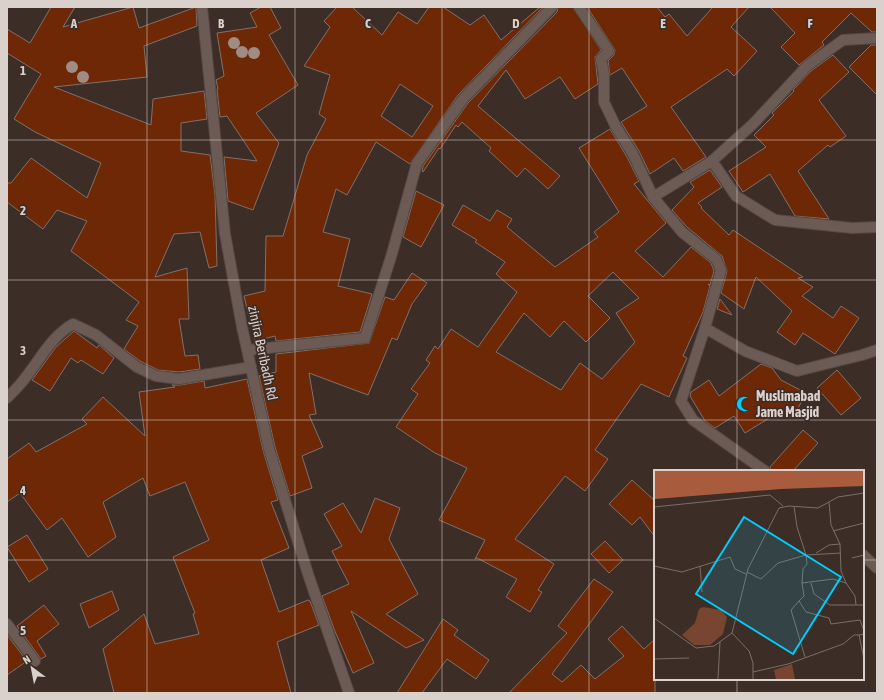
<svg xmlns="http://www.w3.org/2000/svg" width="884" height="700" font-family="'Asap Condensed',sans-serif">
<style>
.building{fill:#6f2805;stroke:#817069;fill-rule:evenodd}
.lines{fill:none;stroke-linecap:round;stroke-linejoin:round}
.minor-casing{stroke:#564945;stroke-width:12}
.minor{stroke:#6c5b54;stroke-width:10}
.tree{fill:#9f8c84}
.grid{fill:none;stroke:#dad0cc;stroke-width:1;stroke-opacity:0.55}
.labels{text-anchor:middle;dominant-baseline:central;stroke-width:3.5;stroke-linejoin:round;paint-order:stroke}
.street-label{font-size:14px;fill:#dad0cc;stroke:#3c2d27}
.poi-label{font-size:14px;font-weight:bold;fill:#dad0cc;stroke:#3c2d27;text-anchor:start}
.inset-road{fill:none;stroke:#7b6e69;stroke-width:1}
.view{fill:#04cbf9;fill-opacity:0.15;stroke:#04cbf9;stroke-width:2}
.inset-edge{fill:none;stroke:#dad0cc;stroke-width:2}
.grid-label{font-size:13px;text-anchor:middle;font-weight:bold;fill:#dad0cc;stroke:#3c2d27;stroke-width:3.5;stroke-linejoin:round;paint-order:stroke}
</style>
<rect width="100%" height="100%" fill="#3c2d27"/>
<g class="building">
<path d="M51,7H75L63,27L133,7L139,28L196,7L197,26L144,46L147,77L54,87L151,125L153,99L204,91L207,119L181,123V151L210,155L215,195L217,266L209,268L200,232L174,234L155,277L187,268L189,319H179L185,356L198,355L200,369L179,372L158,370L140,361L124,349L138,326L126,320L139,302L71,251L87,221L57,210L43,229L7,202V183H11L31,158L87,198L101,163L35,132L14,119L41,74L7,53V29L30,43Z"/>
<path d="M261,7H270L281,28L269,35L298,85L256,113L279,143L253,210L228,201L224,157L257,161L227,116L220,117L217,89H218L216,80L224,76L217,33L257,27L250,13Z"/>
<path d="M337,7H352L382,35L398,12L417,24L429,7H443L470,25L484,15L501,40L540,7H543L458,95L410,164L376,142L347,195L336,189L323,232L350,239L338,286L372,294L360,332L276,341L275,336L255,341L244,296L265,291L266,236H283L307,155L326,119L319,114L330,75L304,66L330,27L324,21ZM400,84L433,106L412,137L381,116Z"/>
<path d="M558,7H573L601,50L595,57L598,84L575,99L560,77L525,99L506,70L478,106L560,176L548,189L525,168L517,177L489,151L491,148L462,122L458,127L456,125L440,149L439,148L423,172L422,171L423,166L468,103L557,12Z"/>
<path d="M587,7H657L665,17L669,14L687,36L713,7H749L731,27L757,51L734,76L727,69L671,107L706,157L683,171L674,158L650,174L639,151L621,122L647,106L622,68L610,75L608,61L614,55L615,50Z"/>
<path d="M770,7H877V32H872L851,13L822,42L824,45L799,65L781,47L795,33Z"/>
<path d="M871,45H877V95L849,67Z"/>
<path d="M833,55L849,72L819,100L846,136L830,147L828,145L798,171L829,219L795,216L770,174L743,192L729,171L766,147L754,135L774,115L772,113L794,91L793,90L811,71Z"/>
<path d="M610,129L627,157L639,181L634,184L666,223L635,251L663,277L691,247L711,263L714,271L710,285L708,284L710,286L703,312L683,356L687,358L669,397L641,384L595,450L608,459L585,491L565,476L515,539L554,564L538,590L542,592L530,612L506,597L517,579L477,558L475,559L485,540L439,520L467,468L435,453L396,427L418,394L411,389L430,363L426,360L435,346L438,349L451,329L478,347L517,292L496,274L505,262L475,242L477,240L452,225L463,205L490,221L497,210L512,219L507,227L555,267L598,237L594,232L619,212L579,148ZM613,272L639,298L616,313L635,342L602,379L580,363L561,390L496,352L524,313L550,337L564,321L586,342L610,318L588,296Z"/>
<path d="M710,170L722,187L698,203L702,207L701,208L729,235L733,230L803,277L798,278L813,287L802,296L833,318L841,306L859,318L835,354L803,333L795,345L777,332L792,311L756,277L744,309L721,293L727,271L722,256L687,227L672,210L694,187L690,182Z"/>
<path d="M416,191L444,205L421,247L403,237Z"/>
<path d="M412,273L427,283L412,304L397,340L392,338L368,395L309,373L316,414L309,415L323,447L302,456L312,488L290,496L275,447L259,376L276,372V354L369,343L385,297L394,300Z"/>
<path d="M720,299L732,315L717,309Z"/>
<path d="M74,331L97,348L99,345L114,358L103,374L81,360L78,363L71,358L50,391L32,380L56,347Z"/>
<path d="M761,364L772,368L781,380L806,393L793,418L779,412L745,433L734,416L715,428L705,421L690,396L691,392L709,380L719,396Z"/>
<path d="M837,370L861,398L841,415L817,388Z"/>
<path d="M247,379L263,450L278,500L271,502L289,548L261,560L279,612L308,600L310,601L319,625L277,642L291,693H114L103,649L144,614L155,644L199,634L193,614L195,613L173,557L209,540L185,482L150,496L143,478L103,502L116,537L88,557L62,518L47,530L20,493L7,502V459L29,443L36,452L87,424L82,419L103,397L145,436L139,392L175,387L172,385H180L204,381L205,388Z"/>
<path d="M803,430L818,443L793,471H771L770,467Z"/>
<path d="M632,480L655,501V537L640,517L632,525L609,504Z"/>
<path d="M375,498L400,508L389,539L418,594L386,614L424,640L406,648L351,611L374,663L353,673L334,629L322,596L349,584L332,551L342,546L324,514L343,503L361,533Z"/>
<path d="M27,535L48,569L29,582L7,547Z"/>
<path d="M605,541L623,560L609,573L591,554Z"/>
<path d="M594,579L613,592L552,674L562,682L581,665L595,679L624,656L608,639L622,626L644,649L655,639V693H509L567,633L558,626Z"/>
<path d="M112,591L119,610L89,628L80,604Z"/>
<path d="M44,605L59,624L37,641L46,656L41,659L17,626Z"/>
<path d="M443,619L458,630L454,635L489,660L476,679L447,659L422,693H397Z"/>
<path d="M7,635L27,661L7,675Z"/>
</g>
<g class="lines">
<g class="minor-casing">
<g id="minor">
<path d="M202,7L225,234L242,327L269,449L309,577L349,693"/>
<path d="M579,7L609,51L601,59L604,74V102L616,127L633,154L653,197"/>
<path d="M712,161L736,196L775,220L852,228L877,227"/>
<path d="M705,328L721,270L716,259L682,232L653,197L712,161L753,124L807,66L843,40L877,38"/>
<path d="M248,350L365,338L391,257L417,163L463,99L552,7"/>
<path d="M7,398C12,393 17,388 22,382C39,362 50,337 73,324L96,335L137,367L156,376L179,379L251,367"/>
<path d="M765,471L693,420L681,401L705,328L745,351L797,371L862,355L877,350"/>
<path d="M863,555L877,568"/>
<path d="M7,624L35,661"/>
</g>
</g>
<use href="#minor" class="minor"/>
</g>
<g class="tree">
<circle cx="234" cy="43" r="6"/>
<circle cx="242" cy="52" r="6"/>
<circle cx="254" cy="53" r="6"/>
<circle cx="72" cy="67" r="6"/>
<circle cx="83" cy="77" r="6"/>
</g>
<path class="grid" d="M147,7V693M295,7V693M442,7V693M589,7V693M737,7V471M7,140H877M7,280H877M7,420H877M7,560H655M863,560H877M737,679V693"/>
<defs>
<g id="mosque-bare" transform="scale(1.2)"><path d="M3.5-4.9A6 6 0 1 0 3.5 4.9A5 5 0 1 1 3.5-4.9Z" fill="#04cbf9" stroke="#3c2d27" stroke-width="2.5" paint-order="stroke"/></g>
</defs>
<g fill-rule="evenodd">
<use href="#mosque-bare" x="744" y="404"/>
</g>
<g class="labels">
<g class="street-label">
<text transform="translate(263 353) rotate(78)">zinjira Beribadh Rd</text>
</g>
<g class="poi-label">
<text x="756" y="396">Muslimabad<tspan x="756" dy="16">Jame Masjid</tspan></text>
</g>
</g>
<g transform="translate(654 470)">
<rect width="210" height="210" fill="#3c2d27"/>
<path d="M49,137L67,140L73,147L69,164L56,175H40L28,165L41,153L45,139ZM138,194L141,209H122L120,200Z" fill="#784531"/>
<path d="M0,1H210V16L127,19L1,29Z" fill="#a85c3d"/>
<path class="inset-road" d="M0,37L116,25L129,36M179,61L210,53M186,74L187,101L192,113L201,126L202,135H210M162,83L175,75L186,74L177,55L175,32M198,88L210,85M0,96L28,102L76,87L81,99L92,104M46,96L48,122M93,102L107,109L124,93L152,85L143,57L140,36M148,113L149,99L153,94L152,85L187,83M157,113L160,124L176,135H202M145,131L150,126L148,113L179,109L192,113M0,148L42,178L60,176L78,163L94,99L125,38L135,36L164,38L184,27L210,23M78,163L95,181L99,193V209M210,164L205,165L210,189M151,187L137,140L145,131L152,142L175,148L177,154L206,150L210,161M0,189L35,188M99,202L134,194L189,174L200,165H205M64,209L66,172"/>
<path class="view" d="M90,47L187,107L139,184L42,124Z"/>
<rect width="210" height="210" class="inset-edge"/>
</g>
<g class="grid-label">
<text x="74" y="28">A</text>
<text x="221" y="28">B</text>
<text x="368" y="28">C</text>
<text x="516" y="28">D</text>
<text x="663" y="28">E</text>
<text x="810" y="28">F</text>
<text x="23" y="75">1</text>
<text x="23" y="215">2</text>
<text x="23" y="355">3</text>
<text x="23" y="495">4</text>
<text x="23" y="635">5</text>
</g>
<rect width="884" height="700" fill="none" stroke="#dad0cc" stroke-width="16"/>
<g transform="translate(32 668) rotate(328)" stroke="#3c2d27" stroke-width="3" paint-order="stroke">
<path d="M0-3L7 15L0 10L-7 15Z" fill="#dad0cc"/>
<text y="-6" font-size="11" font-weight="bold" text-anchor="middle" fill="#dad0cc">N</text>
</g>
</svg>
